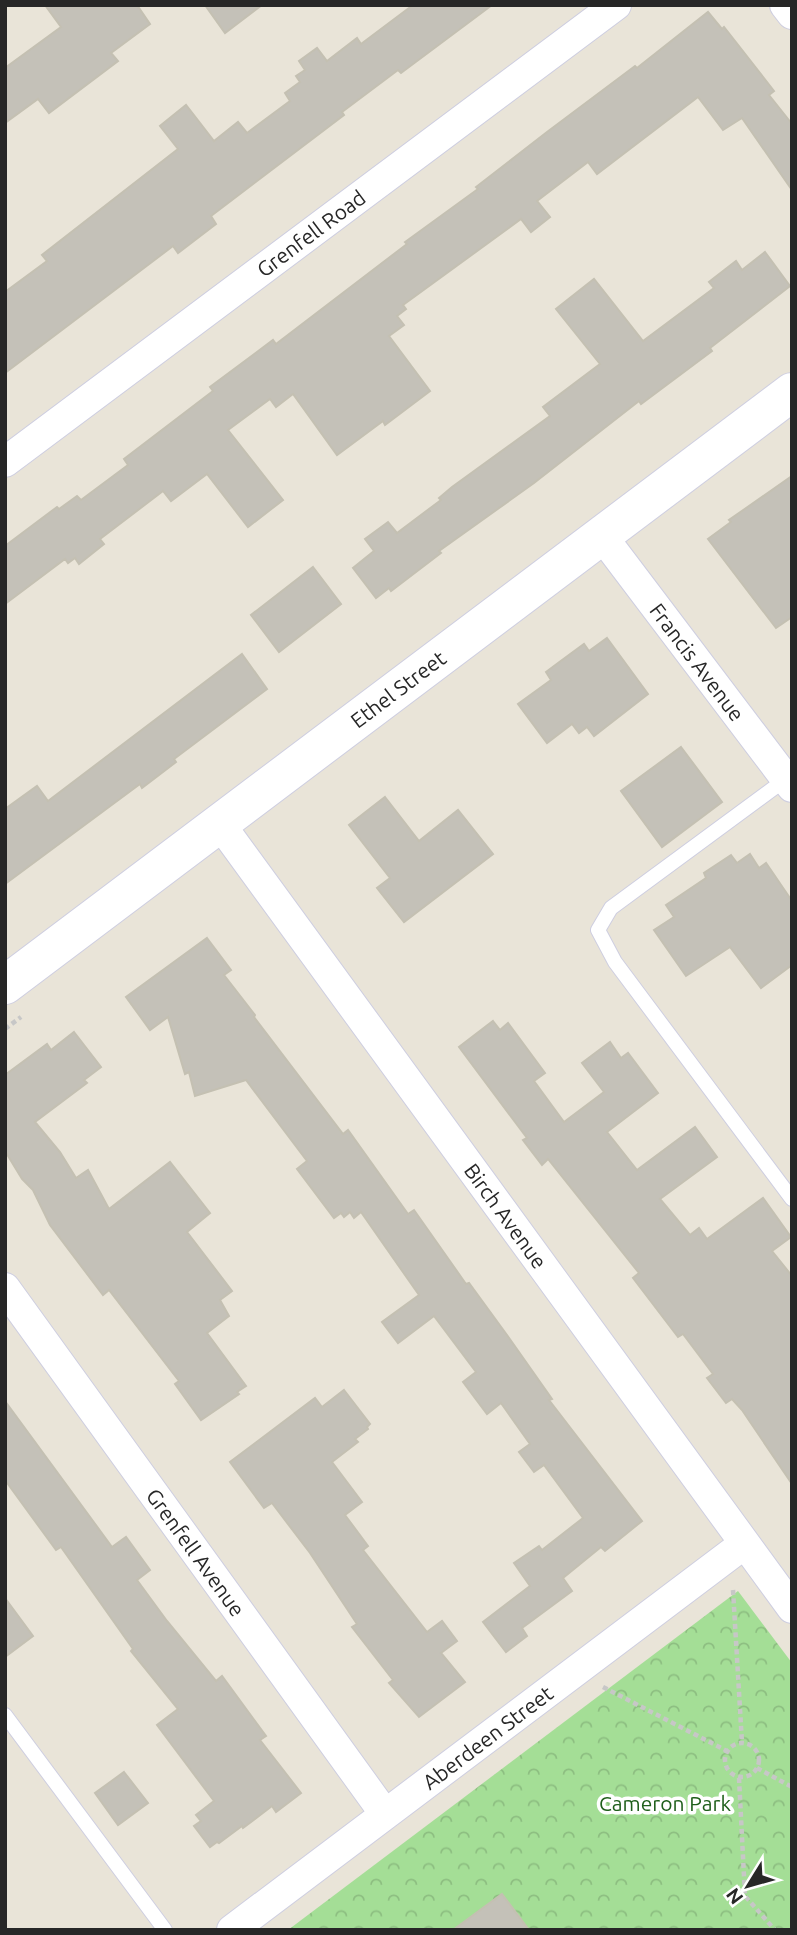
<svg xmlns="http://www.w3.org/2000/svg" width="797" height="1935" font-family="Ubuntu,sans-serif">
<style>
.park{fill:url(#park-crowns)}
.building{fill:#c4c1b8;stroke:#c4c0b2;stroke-width:2}
.lines{fill:none;stroke-linecap:round;stroke-linejoin:round}
.lane-casing{stroke:#cecee0;stroke-width:16}
.street-casing{stroke:#cecee0;stroke-width:32}
.secondary-casing{stroke:#cecee0;stroke-width:40}
.path{stroke:#c7c7c7;stroke-width:4.5;stroke-dasharray:5 3.5;stroke-linecap:butt}
.lane{stroke:#fff;stroke-width:14}
.street{stroke:#fff;stroke-width:30}
.secondary{stroke:#fff;stroke-width:38}
.labels{text-anchor:middle;dominant-baseline:central;stroke-width:7;stroke-linejoin:round;paint-order:stroke}
.street-label{font-size:21px;fill:#272727;stroke:#fff}
.park-label{font-size:21px;fill:#1f5f1b;stroke:#fff}
</style>
<defs>
<pattern id="park-crowns" width="20" height="18" patternUnits="userSpaceOnUse" patternTransform="scale(1.75)"><rect width="20" height="18" fill="#a4de96"/><path d="M2 6a3 3 0 1 1 6 0M12 15a3 3 0 1 1 6 0" fill="none" stroke="#8dbe81"/></pattern>
</defs>
<rect width="100%" height="100%" fill="#e9e4d8"/>
<path class="park" d="M738,1591L792,1663V1930H288Z"/>
<g class="building">
<path d="M45,5H137L150,24L111,53L118,61L49,113L38,99L5,123V68L61,27Z"/>
<path d="M205,5H262L225,33Z"/>
<path d="M413,5H492L401,73L398,70L342,112L344,115L211,216L216,224L178,253L173,246L5,373V292L47,261L42,255L178,149L160,126L186,105L214,141L238,122L247,133L290,101L285,93L300,82L296,76L305,70L299,61L317,48L327,61L357,38L361,44Z"/>
<path d="M708,12L722,29L724,27L774,91L769,95L792,124V190L742,118L723,130L698,97L597,174L588,162L537,201L550,217L531,232L521,219L403,305L406,309L397,316L404,325L389,336L430,391L385,425L383,421L337,455L293,394L276,407L270,399L228,430L283,500L248,527L207,474L171,501L163,491L100,539L104,544L79,564L75,558L68,563L65,559L5,604V546L57,507L59,509L77,496L81,500L128,465L124,459L213,391L210,387L273,340L276,344L407,244L405,242L478,189L476,187L547,132L635,66L637,68Z"/>
<path d="M765,252L790,286L710,348L712,351L641,404L639,401L534,483L439,551L441,553L391,591L389,588L376,598L353,568L374,551L365,539L388,522L397,533L441,500L439,498L452,487L550,416L543,407L600,364L556,309L594,279L643,341L714,288L709,282L736,261L742,270Z"/>
<path d="M792,476V617L776,628L708,539L731,522L729,520Z"/>
<path d="M313,567L341,604L279,652L251,615Z"/>
<path d="M607,638L648,694L594,736L587,727L579,733L572,724L547,743L518,704L551,680L546,672L558,663L584,644L589,651Z"/>
<path d="M242,654L267,689L174,759L176,762L142,788L140,784L5,884V809L37,786L48,801Z"/>
<path d="M681,747L722,802L662,847L621,791Z"/>
<path d="M385,797L419,841L458,810L493,854L404,922L377,888L390,878L349,825Z"/>
<path d="M750,854L759,868L766,863L792,901V965L761,988L730,947L686,976L654,930L674,917L666,905L706,878L704,873L731,855L737,863Z"/>
<path d="M207,938L231,970L224,975L255,1015L254,1017L343,1134L348,1130L408,1214L414,1210L466,1284L469,1283L507,1335L552,1399L549,1400L642,1521L605,1551L601,1547L563,1578L572,1591L522,1628L527,1636L506,1652L483,1622L530,1586L514,1563L539,1546L542,1550L583,1518L544,1465L534,1472L519,1452L530,1444L501,1403L487,1414L463,1382L476,1372L434,1316L398,1343L382,1322L419,1295L361,1212L354,1218L350,1212L344,1217L341,1213L334,1218L297,1169L307,1161L246,1080L195,1096L189,1072L185,1074L168,1017L150,1030L126,997Z"/>
<path d="M493,1021L500,1030L508,1023L545,1073L534,1081L564,1122L604,1092L582,1063L610,1042L621,1058L628,1053L658,1093L607,1132L637,1170L695,1127L717,1157L660,1199L690,1235L699,1228L707,1239L763,1198L791,1237L772,1251L792,1276V1484L742,1410L732,1399L726,1403L707,1378L713,1374L683,1334L678,1337L633,1278L639,1273L548,1159L542,1165L523,1140L527,1138L459,1047Z"/>
<path d="M74,1032L101,1067L84,1080L87,1083L35,1122L60,1152L76,1178L88,1170L109,1209L170,1162L210,1213L187,1232L232,1291L220,1300L229,1316L207,1333L246,1386L237,1392L239,1394L201,1420L175,1384L179,1381L109,1290L103,1295L50,1225L33,1190L22,1179L5,1151V1075L47,1044L51,1050Z"/>
<path d="M344,1390L370,1424L367,1427L368,1429L355,1439L358,1442L332,1462L362,1502L345,1515L368,1546L363,1550L427,1632L442,1621L457,1641L441,1653L465,1682L419,1717L389,1683L393,1680L352,1627L357,1624L310,1553L272,1503L264,1508L230,1462L315,1398L322,1407Z"/>
<path d="M5,1401L112,1547L126,1537L150,1570L137,1580L167,1621L216,1681L222,1676L266,1736L260,1740L301,1793L276,1812L272,1806L243,1828L242,1826L219,1843L217,1842L210,1847L194,1826L201,1821L196,1815L214,1801L157,1725L178,1709L131,1651L133,1649L61,1547L56,1550L5,1480Z"/>
<path d="M5,1598L33,1636L5,1657Z"/>
<path d="M124,1772L148,1803L118,1825L95,1793Z"/>
<path d="M502,1894L529,1930H453Z"/>
</g>
<g class="lines">
<g class="lane-casing">
<g id="lane">
<path d="M786,779L611,908L598,930L615,962L792,1199"/>
<path d="M5,1715L165,1930"/>
</g>
</g>
<g class="street-casing">
<g id="street">
<path d="M785,5L792,14"/>
<path id="s1" d="M5,462L616,5"/>
<path id="s2" d="M602,536L792,787"/>
<path id="s3" d="M220,824L792,1608"/>
<path id="s4" d="M5,1288L385,1814"/>
<path id="s5" d="M232,1930L744,1544"/>
</g>
</g>
<g class="secondary-casing">
<g id="secondary">
<path id="s6" d="M5,985L792,392"/>
</g>
</g>
<g class="path">
<path d="M5,1029L21,1017"/>
<path d="M733,1590L742,1743"/>
<path d="M603,1687L727,1751"/>
<circle cx="742" cy="1760" r="17"/>
<path d="M757,1768L792,1787"/>
<path d="M739,1778L745,1896L775,1930"/>
</g>
<use href="#lane" class="lane"/>
<use href="#street" class="street"/>
<use href="#secondary" class="secondary"/>
</g>
<g class="labels">
<g class="street-label">
<text stroke="none"><textPath href="#s1" startOffset="382">Grenfell Road</textPath></text>
<text stroke="none"><textPath href="#s2" startOffset="158">Francis Avenue</textPath></text>
<text stroke="none"><textPath href="#s6" startOffset="492">Ethel Street</textPath></text>
<text stroke="none"><textPath href="#s3" startOffset="485">Birch Avenue</textPath></text>
<text stroke="none"><textPath href="#s4" startOffset="326">Grenfell Avenue</textPath></text>
<text stroke="none"><textPath href="#s5" startOffset="320">Aberdeen Street</textPath></text>
</g>
<g class="park-label">
<text x="665" y="1803">Cameron Park</text>
</g>
</g>
<rect width="797" height="1935" fill="none" stroke="#272727" stroke-width="14"/>
<g transform="translate(748 1886) rotate(233)" stroke="#ffffff" stroke-width="5" paint-order="stroke">
<path d="M0-5L12 26L0 18L-12 26Z" fill="#272727"/>
<text y="-10" font-size="19" font-weight="bold" text-anchor="middle" fill="#272727">N</text>
</g>
</svg>
